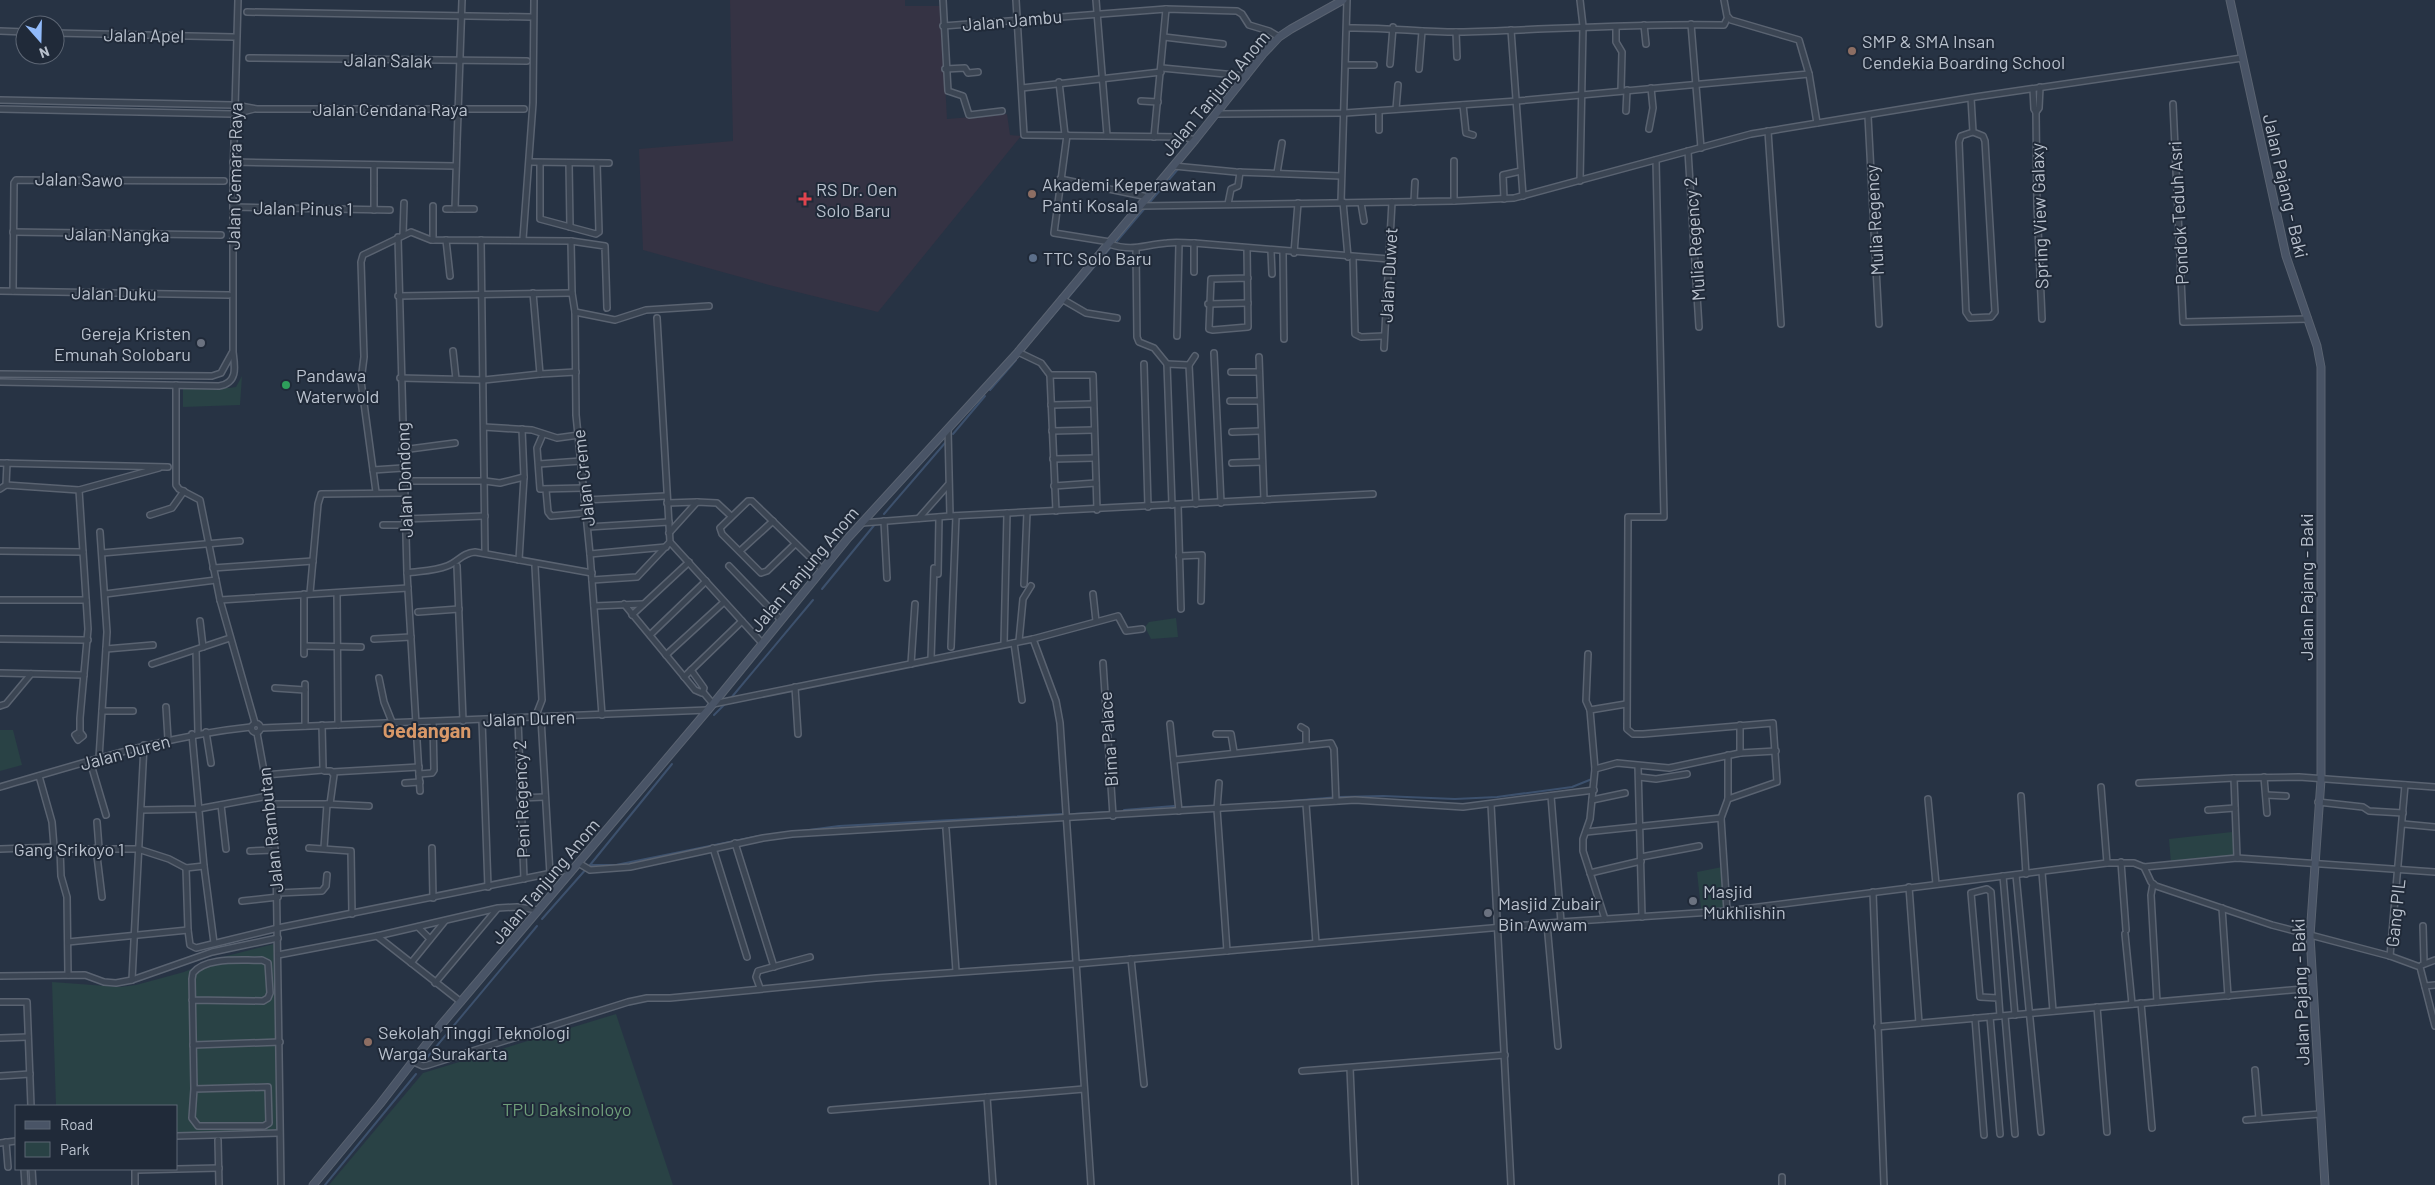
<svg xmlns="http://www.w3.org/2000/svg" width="2435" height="1185" font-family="Barlow,sans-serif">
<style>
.medical{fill:#353344}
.green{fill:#294245}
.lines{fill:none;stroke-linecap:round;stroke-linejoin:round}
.stream{stroke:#3d516d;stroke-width:2}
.street-casing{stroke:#5a6371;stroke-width:8}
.secondary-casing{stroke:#5a6371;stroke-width:9}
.street{stroke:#3b4553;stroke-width:5}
.secondary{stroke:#495466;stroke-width:7}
.education-dot{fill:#8d6e63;stroke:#202a39;stroke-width:2}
.health-dot{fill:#e0444e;stroke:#202a39;stroke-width:2}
.service-dot{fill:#5c6f8a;stroke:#202a39;stroke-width:2}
.worship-dot{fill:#6b7280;stroke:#202a39;stroke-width:2}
.leisure-dot{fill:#2e9e5b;stroke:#202a39;stroke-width:2}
.labels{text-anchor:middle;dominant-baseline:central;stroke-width:4;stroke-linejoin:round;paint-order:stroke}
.street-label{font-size:18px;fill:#b9c1cd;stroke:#202a39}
.poi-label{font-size:18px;fill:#b9c1cd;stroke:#202a39;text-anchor:start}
.park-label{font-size:18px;fill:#6f9e7a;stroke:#202a39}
.quarter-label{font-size:20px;font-weight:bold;fill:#d89868;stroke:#202a39}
</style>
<rect width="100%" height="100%" fill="#273344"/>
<path class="medical" d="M730,0H905V6H941L947,119L1007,114L1010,135L1021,136L878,312L769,285L643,250L639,149L733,141Z"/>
<g class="green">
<path d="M242,376L240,405L183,407V388H229L236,387Z"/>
<path d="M1176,618L1178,637L1151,639L1145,627L1149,622Z"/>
<path d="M0,730H13L22,765L0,771Z"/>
<path d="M2232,832L2235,856L2171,863L2169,839Z"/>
<path d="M1722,867L1725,907L1701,909L1697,872Z"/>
<path d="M278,943L281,1131L176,1133V1106H56L52,982L120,987L136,985L184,972L211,960Z"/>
<path d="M616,1014L673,1185H329L423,1073Z"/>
</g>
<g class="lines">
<g class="stream">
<path d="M1150,202L1178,169"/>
<path d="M1117,241L1145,208"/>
<path d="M1033,339L1111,247"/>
<path d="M990,390L1016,360"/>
<path d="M953,434L985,396"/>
<path d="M884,514L945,443"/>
<path d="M822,589L876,523"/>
<path d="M731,698L813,600"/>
<path d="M714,715L726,703"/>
<path d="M1290,801L1339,797L1383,796L1455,799L1497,797L1572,787L1592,779"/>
<path d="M1182,807L1215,806"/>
<path d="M1124,810L1174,806"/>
<path d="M1074,814L1110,812"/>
<path d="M794,832L839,826L1063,814"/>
<path d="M590,865H616L759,836"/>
<path d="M590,865L672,764"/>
<path d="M542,919L587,868"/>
<path d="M425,1060L537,926"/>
<path d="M325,1185L416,1074"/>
</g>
<g class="street-casing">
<g id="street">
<path d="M943,0L948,91L963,96L969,115L1002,111"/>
<path d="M1016,0L1024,135L1183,137L1195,140"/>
<path d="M1096,0L1107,135"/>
<path d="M1724,0L1727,16L1731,20L1799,40L1809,74L1817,123"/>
<path d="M247,12L531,17"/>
<path d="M1691,24L1701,148"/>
<path d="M1644,25L1646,44"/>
<path d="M943,26L1166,9L1237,11L1242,14L1249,25L1269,31L1279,37"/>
<path d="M1616,27V42L1622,52L1621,90"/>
<path d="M1347,28C1384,27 1420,32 1457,32C1546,30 1635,23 1724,25L1728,17"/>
<path d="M1511,30L1523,196"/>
<path d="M0,31L25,32"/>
<path d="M1456,32L1457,57"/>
<path d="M55,33L234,37"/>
<path d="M1164,37L1223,44"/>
<path d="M249,58L527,61"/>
<path d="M1390,64L1393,27"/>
<path d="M1346,65H1374"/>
<path d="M1162,68L1246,76"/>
<path d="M945,69L965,68L968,73L978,72"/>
<path d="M1419,69L1422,31"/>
<path d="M1059,82L1065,135"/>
<path d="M1022,88L1161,72"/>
<path d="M2033,89L2034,109L2036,112L2039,108L2040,87"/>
<path d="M1971,98L1973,132L1983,136L1985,141L1995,312L1991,317L1970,318L1966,312L1959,142L1961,136L1973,132"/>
<path d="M0,100L233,105"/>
<path d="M1141,101L1158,102"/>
<path d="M2173,104L2183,322L2308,319"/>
<path d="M235,105L257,109H524"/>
<path d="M1463,105L1466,133L1473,135"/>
<path d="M0,109L233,114"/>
<path d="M1396,109L1398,85"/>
<path d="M1379,111V130"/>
<path d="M1626,111L1627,90"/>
<path d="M2036,112L2037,205L2042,319"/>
<path d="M235,114L254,109"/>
<path d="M1217,114L1345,113L1517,101L1809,74"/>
<path d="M1868,116L1879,324"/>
<path d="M1649,129L1653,108L1651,88"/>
<path d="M1768,131L1781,324"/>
<path d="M1067,135L1054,233L1110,242"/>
<path d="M1154,137L1166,9"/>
<path d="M457,142L462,0"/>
<path d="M1688,151L1699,327"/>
<path d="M1656,160L1664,517H1628L1627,729L1633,734H1643L1773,723L1777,782L1728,799"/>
<path d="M233,162L456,166"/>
<path d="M530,162L609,163"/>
<path d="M540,163V219L596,234L599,232L597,163"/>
<path d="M569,163L570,227"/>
<path d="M1174,166L1236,172L1341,176"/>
<path d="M1277,173L1282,143"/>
<path d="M1060,179L1148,197"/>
<path d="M1580,181L1583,26L1580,0"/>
<path d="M374,185V165"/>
<path d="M1504,199L1503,175L1521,171"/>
<path d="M1454,201V161"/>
<path d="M1341,202L1347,0"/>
<path d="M1343,202L1348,257"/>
<path d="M1414,202L1415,182"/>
<path d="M1361,203L1364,221"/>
<path d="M1228,204L1231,189L1238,186L1240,172"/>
<path d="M433,206V240"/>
<path d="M1141,206L1454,201L1514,198L1751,134L1975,97L2242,58"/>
<path d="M233,207L390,210"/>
<path d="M446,209H474"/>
<path d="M455,209L457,144"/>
<path d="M374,210V187"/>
<path d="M13,232L221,235"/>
<path d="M403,235L404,203"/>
<path d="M398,237L407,573L420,791"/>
<path d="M523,239L533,103L534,0"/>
<path d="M446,240L450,276"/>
<path d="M481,240L485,553"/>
<path d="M571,241L572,293L575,312L576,415L590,554L602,715"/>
<path d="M1109,244C1134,252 1142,245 1167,243C1176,242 1185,243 1194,243L1389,259"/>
<path d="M1247,248L1248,326V327L1213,330L1209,329L1211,279L1248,278"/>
<path d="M1136,249L1137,337L1139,342L1154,348L1167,364L1172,505"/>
<path d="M1271,251L1272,274"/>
<path d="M1283,252L1284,339"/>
<path d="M1294,253L1298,203"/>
<path d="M1353,257L1355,334L1361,337L1384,336"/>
<path d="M1194,272V243"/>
<path d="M0,291L229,295"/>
<path d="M13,291L14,183L16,180L224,181"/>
<path d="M398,296L572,293"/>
<path d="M1062,299L1086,313L1117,318"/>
<path d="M1208,304L1248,303"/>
<path d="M575,312L615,320L646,310L709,306"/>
<path d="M657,318L670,542L762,643"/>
<path d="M1177,336L1179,243"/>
<path d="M1384,348L1392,202"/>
<path d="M453,351L456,379"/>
<path d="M1018,352L1041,363L1050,375L1056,511"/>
<path d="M1214,353L1221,503"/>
<path d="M1259,357L1264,500"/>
<path d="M1144,364L1148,507"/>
<path d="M1167,364L1189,365L1195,356"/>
<path d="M1189,365L1196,504"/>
<path d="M1231,372H1259"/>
<path d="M0,374L212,376L221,373L232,353"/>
<path d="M540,374L576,372"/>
<path d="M1050,375H1093L1097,510"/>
<path d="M400,378L484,380L540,374L533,293"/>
<path d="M0,382L219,386C238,383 235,367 233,352V181L238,0"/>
<path d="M176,385V485L179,489L200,500L220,600L255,723"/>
<path d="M1230,401H1259"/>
<path d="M1051,405L1093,404"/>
<path d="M484,427L532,430L557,438L579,435"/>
<path d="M948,429L950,516"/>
<path d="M1052,431L1094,430"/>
<path d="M1232,432L1260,431"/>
<path d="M543,434L537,448L540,489L584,488"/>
<path d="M402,450L455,443"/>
<path d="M1053,459L1095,458"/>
<path d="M0,463L168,467"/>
<path d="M1232,463L1262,462"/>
<path d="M539,464L581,461"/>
<path d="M373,470L403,468"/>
<path d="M403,481H485L500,483L524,477"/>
<path d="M6,485L79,490"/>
<path d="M1054,486L1096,483"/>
<path d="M0,489L6,485L7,463"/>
<path d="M546,490L548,512L551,516L586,513"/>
<path d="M376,492L361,381L364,357L361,262L363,255L411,232L431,240L571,241L605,246L607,308"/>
<path d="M585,500L666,496"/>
<path d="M667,503L697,502"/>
<path d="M1178,505L1181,609"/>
<path d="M150,515L172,508L184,491"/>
<path d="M919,518L948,485"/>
<path d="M405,519L485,516"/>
<path d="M884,521L887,578"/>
<path d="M862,523L950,516L1373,494"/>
<path d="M383,525H405"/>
<path d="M588,527L669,522"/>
<path d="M669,533L697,502L717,503L731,516"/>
<path d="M795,544L767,571L761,573L722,534L720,528L748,501H752L822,569"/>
<path d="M0,551L83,552"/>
<path d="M740,551L773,521"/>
<path d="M102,553L240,541"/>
<path d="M590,554L666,547"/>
<path d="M1179,556L1202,555L1201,601"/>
<path d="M519,560L524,477L522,429"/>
<path d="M457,566L463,721"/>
<path d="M729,566L781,620"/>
<path d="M213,568L313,561"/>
<path d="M407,573C420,571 435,571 447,566C458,562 462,553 475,552L592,573"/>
<path d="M938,574L939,517"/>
<path d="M592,580L637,577L670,542"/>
<path d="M1024,584L1027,512"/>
<path d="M310,593L318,504L321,494L404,493"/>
<path d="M337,593L338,725"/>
<path d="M105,594L216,580"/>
<path d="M304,594V654"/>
<path d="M1093,594L1096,621"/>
<path d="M0,600H86"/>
<path d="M220,600L408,588"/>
<path d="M624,604L695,690L702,693L704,688L691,670"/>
<path d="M594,606L643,604"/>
<path d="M418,612L459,609"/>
<path d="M632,615L689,562"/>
<path d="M200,621L203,647"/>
<path d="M650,635L706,581"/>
<path d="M0,639L88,640"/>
<path d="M374,639L411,637"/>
<path d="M1033,639L1118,616L1126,631L1142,629"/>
<path d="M1019,641L1023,599L1031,586"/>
<path d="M1014,643L1022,700"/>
<path d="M1004,644L1007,513"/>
<path d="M305,646L361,647"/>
<path d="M951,647L956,516"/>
<path d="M106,649L153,645"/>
<path d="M196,650L198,733"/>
<path d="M1588,654L1586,701L1590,710"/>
<path d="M666,655L724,602"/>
<path d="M931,659L934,568"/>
<path d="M1103,663L1113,816"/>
<path d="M152,664L230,638"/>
<path d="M911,664L915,604"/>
<path d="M0,673L84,675"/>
<path d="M684,677L742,621"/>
<path d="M379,678L384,702L392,722"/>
<path d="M305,684V726"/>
<path d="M795,687L798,734"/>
<path d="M275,688L305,690"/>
<path d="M703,692L713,704L1033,639L1056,701L1060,723L1091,1185"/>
<path d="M0,706L6,704L31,674"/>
<path d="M166,707L168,739"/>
<path d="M102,711H133"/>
<path d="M535,718L542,700L535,566"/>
<path d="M541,718L550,874"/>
<path d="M518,719L524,879"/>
<path d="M482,720L488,887"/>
<circle cx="256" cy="728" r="4.5"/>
<path d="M1170,724L1179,811"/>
<path d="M322,725L323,768L324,771H331L334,775L330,804"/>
<path d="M1740,725V753"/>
<path d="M1301,727L1306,730V744"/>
<path d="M261,728L708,710"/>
<path d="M80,732L75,735L78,740L83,736L80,732V718L88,629L79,490L159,468"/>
<path d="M206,732L211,763"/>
<path d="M257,733L270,804L276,859L281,1185"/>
<path d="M192,734L204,866L214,943"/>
<path d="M1216,734H1231L1234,752"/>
<path d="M99,758L107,632L100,532"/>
<path d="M1174,760L1331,743L1334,749L1336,801"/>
<path d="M90,761L106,815"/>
<path d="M1638,766L1642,917"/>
<path d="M1595,769L1617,763L1669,768L1740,753L1776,751"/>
<path d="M332,772L419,767"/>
<path d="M419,774L432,773L434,770L433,722"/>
<path d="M265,775L323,770"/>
<path d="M39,776L52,822L54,847"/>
<path d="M1639,777L1656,779L1687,774"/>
<path d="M2264,777L2267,813"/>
<path d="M2234,778L2237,858"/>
<path d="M405,783L420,782"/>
<path d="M1219,783L1217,809L1227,951"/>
<path d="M2139,783L2234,778L2299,777L2435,787"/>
<path d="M0,787C84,763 164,736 251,727"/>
<path d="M2101,787L2107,863"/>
<path d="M2266,795L2286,796"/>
<path d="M1551,796L1561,922"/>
<path d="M2021,796L2026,874"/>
<path d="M520,798L545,797"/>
<path d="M1928,799L1936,884"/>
<path d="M1592,800L1625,793"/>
<path d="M2318,802L2363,807L2369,811L2403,813"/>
<path d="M270,804H327L369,806"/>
<path d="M1306,804L1316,943"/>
<path d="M1491,804L1511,1185"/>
<path d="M221,805L226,849"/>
<path d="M141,810L198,809L268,796"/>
<path d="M2208,810L2235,808"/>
<path d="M97,822L99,848"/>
<path d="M2403,824L2435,827"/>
<path d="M946,829L956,971"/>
<path d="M1586,832L1721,818"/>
<path d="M735,843L774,967"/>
<path d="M96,848L102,897"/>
<path d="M309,848L351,851L352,914"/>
<path d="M324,848L327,804"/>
<path d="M432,848L433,898"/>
<path d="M713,848L747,957"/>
<path d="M0,849L54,847L60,849H138L169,859L186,868L204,866"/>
<path d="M60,849L61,876L67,897L68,975"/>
<path d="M250,851L275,850"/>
<path d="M1641,857L1699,846"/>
<path d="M2121,862L2126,930"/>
<path d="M580,864L590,870L630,867L763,838L792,834L1355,800L1463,807L1594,790"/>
<path d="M2144,867L2151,882L2156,886L2272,925L2390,956L2420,967L2435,1026"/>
<path d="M186,868L188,930L190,945L196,948L278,928L572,869"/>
<path d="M2042,872L2053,1011"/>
<path d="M1590,873L1641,861"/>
<path d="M2016,875L2041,1132"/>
<path d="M2003,876L2015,1015"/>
<path d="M2153,884L2151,895L2157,1002"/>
<path d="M1909,887L1919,1023"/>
<path d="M1873,892L1884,1185"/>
<path d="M278,893L322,891L326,886L327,875"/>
<path d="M242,901L278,897"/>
<path d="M2222,908L2228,996"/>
<path d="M1727,911L1721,818L1728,799V755"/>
<path d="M1605,919L1583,851V839L1590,819L1595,769L1590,710L1626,704"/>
<path d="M1547,924L1558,1046"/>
<path d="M2423,926L2424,962"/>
<path d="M418,927L430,939"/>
<path d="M2125,934L2132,1004"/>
<path d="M377,936L461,1002"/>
<path d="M68,942L188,930"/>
<path d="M278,955L377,936L498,908L517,907L538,910"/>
<path d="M2390,956L2405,785"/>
<path d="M1131,959L1144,1084"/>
<path d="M411,963L445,921"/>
<path d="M2422,965L2435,960"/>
<path d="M0,976L85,975L104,982L116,983L132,980L212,952L278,938"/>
<path d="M132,980L144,745"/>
<path d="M435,983L497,909"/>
<path d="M2425,986L2435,985"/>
<path d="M760,988L756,977L758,971L810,957"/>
<path d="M1998,998L1980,997L1971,893L1987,889L1991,892L2000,1016"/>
<path d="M192,1000L263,1001L268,998L270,993L268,963L262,960C243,961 206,956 193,973L192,979L194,1089L192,1118L198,1126H264L269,1123L268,1087L194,1089"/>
<path d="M0,1002H27L31,1106"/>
<path d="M2141,1003L2152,1128"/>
<path d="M2097,1007L2107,1132"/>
<path d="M2005,1016L2015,1134"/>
<path d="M1990,1017L2000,1134"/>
<path d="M1975,1018L1984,1135"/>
<path d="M1877,1027L2313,988"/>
<path d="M0,1038L28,1037"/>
<path d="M193,1045L280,1042"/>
<path d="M414,1062L423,1066L428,1065L628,1002L647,998H670L876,978L1076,964L1561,922L1727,911L2107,863H2134L2144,867L2237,858L2435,872"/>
<path d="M1350,1068L1355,1185"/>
<path d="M2255,1070L2259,1119"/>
<path d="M1302,1071L1505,1055"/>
<path d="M0,1076L30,1074"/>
<path d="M987,1097L993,1185"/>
<path d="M831,1110L1084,1089"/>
<path d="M2246,1120L2320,1114"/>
<path d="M176,1136L279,1133"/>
<path d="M218,1140L219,1185"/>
<path d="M6,1142L8,1167"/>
<path d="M0,1143L16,1141"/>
<path d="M24,1169L25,1185"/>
<path d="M32,1169L33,1185"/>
<path d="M136,1170L219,1168"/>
<path d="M1782,1177V1185"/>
<path d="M135,1185V1169"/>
</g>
</g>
<g class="secondary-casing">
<g id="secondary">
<path d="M2230,0L2286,256L2317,346L2321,367V780L2310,936L2325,1185"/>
<path d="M313,1185L380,1104L441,1025L713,704L848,538L1018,352L1195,140L1263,54L1279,37L1291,29L1343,0"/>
</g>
</g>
<use href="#street" class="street"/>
<use href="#secondary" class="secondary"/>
</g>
<g class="education-dot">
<circle cx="1852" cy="51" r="5"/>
<circle cx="1032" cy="194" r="5"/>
<circle cx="368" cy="1042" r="5"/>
</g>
<path class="health-dot" d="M802.5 191.5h5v5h5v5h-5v5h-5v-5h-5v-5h5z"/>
<circle class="service-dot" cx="1033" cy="258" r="5"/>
<g class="worship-dot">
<circle cx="201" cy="343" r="5"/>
<circle cx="1693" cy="901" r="5"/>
<circle cx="1488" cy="913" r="5"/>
</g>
<circle class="leisure-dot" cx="286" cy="385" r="5"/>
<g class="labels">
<g class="street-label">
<text transform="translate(1012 20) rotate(-5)">Jalan Jambu</text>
<text transform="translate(144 35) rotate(1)">Jalan Apel</text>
<text transform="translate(388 60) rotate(1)">Jalan Salak</text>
<text transform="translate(1215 93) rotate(-50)">Jalan Tanjung Anom</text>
<text x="390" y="109">Jalan Cendana Raya</text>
<text transform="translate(234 176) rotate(-89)">Jalan Cemara Raya</text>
<text transform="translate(79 179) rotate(1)">Jalan Sawo</text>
<text transform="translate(2286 186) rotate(77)">Jalan Pajang - Baki</text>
<text transform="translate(303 208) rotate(1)">Jalan Pinus 1</text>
<text transform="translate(2178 213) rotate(-93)">Pondok Teduh Asri</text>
<text transform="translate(2039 216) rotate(-92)">Spring View Galaxy</text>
<text transform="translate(1874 220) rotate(-93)">Mulia Regency</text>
<text transform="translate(117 234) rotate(1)">Jalan Nangka</text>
<text transform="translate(1694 239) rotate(-94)">Mulia Regency 2</text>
<text transform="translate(1388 275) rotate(-87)">Jalan Duwet</text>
<text transform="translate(114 293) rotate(1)">Jalan Duku</text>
<text transform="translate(583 478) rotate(-96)">Jalan Creme</text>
<text transform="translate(404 480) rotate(-92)">Jalan Dondong</text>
<text transform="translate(804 569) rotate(-50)">Jalan Tanjung Anom</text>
<text transform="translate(2306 587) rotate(-90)">Jalan Pajang - Baki</text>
<text transform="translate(529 718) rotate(-2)">Jalan Duren</text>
<text transform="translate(1108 739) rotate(-94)">Bima Palace</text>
<text transform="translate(125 752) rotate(-15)">Jalan Duren</text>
<text transform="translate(521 799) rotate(-92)">Peni Regency 2</text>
<text transform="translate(270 830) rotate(-96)">Jalan Rambutan</text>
<text x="69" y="849">Gang Srikoyo 1</text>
<text transform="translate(545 881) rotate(-50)">Jalan Tanjung Anom</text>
<text transform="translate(2395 913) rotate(-84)">Gang PIL</text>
<text transform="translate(2300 992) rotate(-92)">Jalan Pajang - Baki</text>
</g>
<g class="poi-label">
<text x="1862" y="41">SMP &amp; SMA Insan<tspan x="1862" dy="21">Cendekia Boarding School</tspan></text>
<text x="1042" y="184">Akademi Keperawatan<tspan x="1042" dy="21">Panti Kosala</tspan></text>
<text x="816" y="189">RS Dr. Oen<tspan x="816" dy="21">Solo Baru</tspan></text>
<text x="1043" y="258">TTC Solo Baru</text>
<text x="191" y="333" text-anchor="end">Gereja Kristen<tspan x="191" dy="21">Emunah Solobaru</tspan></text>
<text x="296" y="375">Pandawa<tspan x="296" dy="21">Waterwold</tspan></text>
<text x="1703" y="891">Masjid<tspan x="1703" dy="21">Mukhlishin</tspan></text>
<text x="1498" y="903">Masjid Zubair<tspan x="1498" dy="21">Bin Awwam</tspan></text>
<text x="378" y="1032">Sekolah Tinggi Teknologi<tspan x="378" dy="21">Warga Surakarta</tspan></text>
</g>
<g class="park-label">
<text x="567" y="1109">TPU Daksinoloyo</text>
</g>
<g class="quarter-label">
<text x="427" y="730">Gedangan</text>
</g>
</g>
<rect x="15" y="1105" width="162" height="65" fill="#202a39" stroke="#5d6674"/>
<rect x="25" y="1121" width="25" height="8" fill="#495466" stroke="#5d6674"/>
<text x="60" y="1130" font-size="15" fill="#b9c1cd">Road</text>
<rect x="25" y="1142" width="25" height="15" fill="#294245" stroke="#5d6674"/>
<text x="60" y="1155" font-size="15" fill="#b9c1cd">Park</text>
<g transform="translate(40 40) rotate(160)"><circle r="24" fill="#202a39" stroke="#5d6674"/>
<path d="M0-4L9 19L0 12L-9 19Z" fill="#91bafa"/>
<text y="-8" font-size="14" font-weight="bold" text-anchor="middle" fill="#b9c1cd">N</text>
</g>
</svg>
